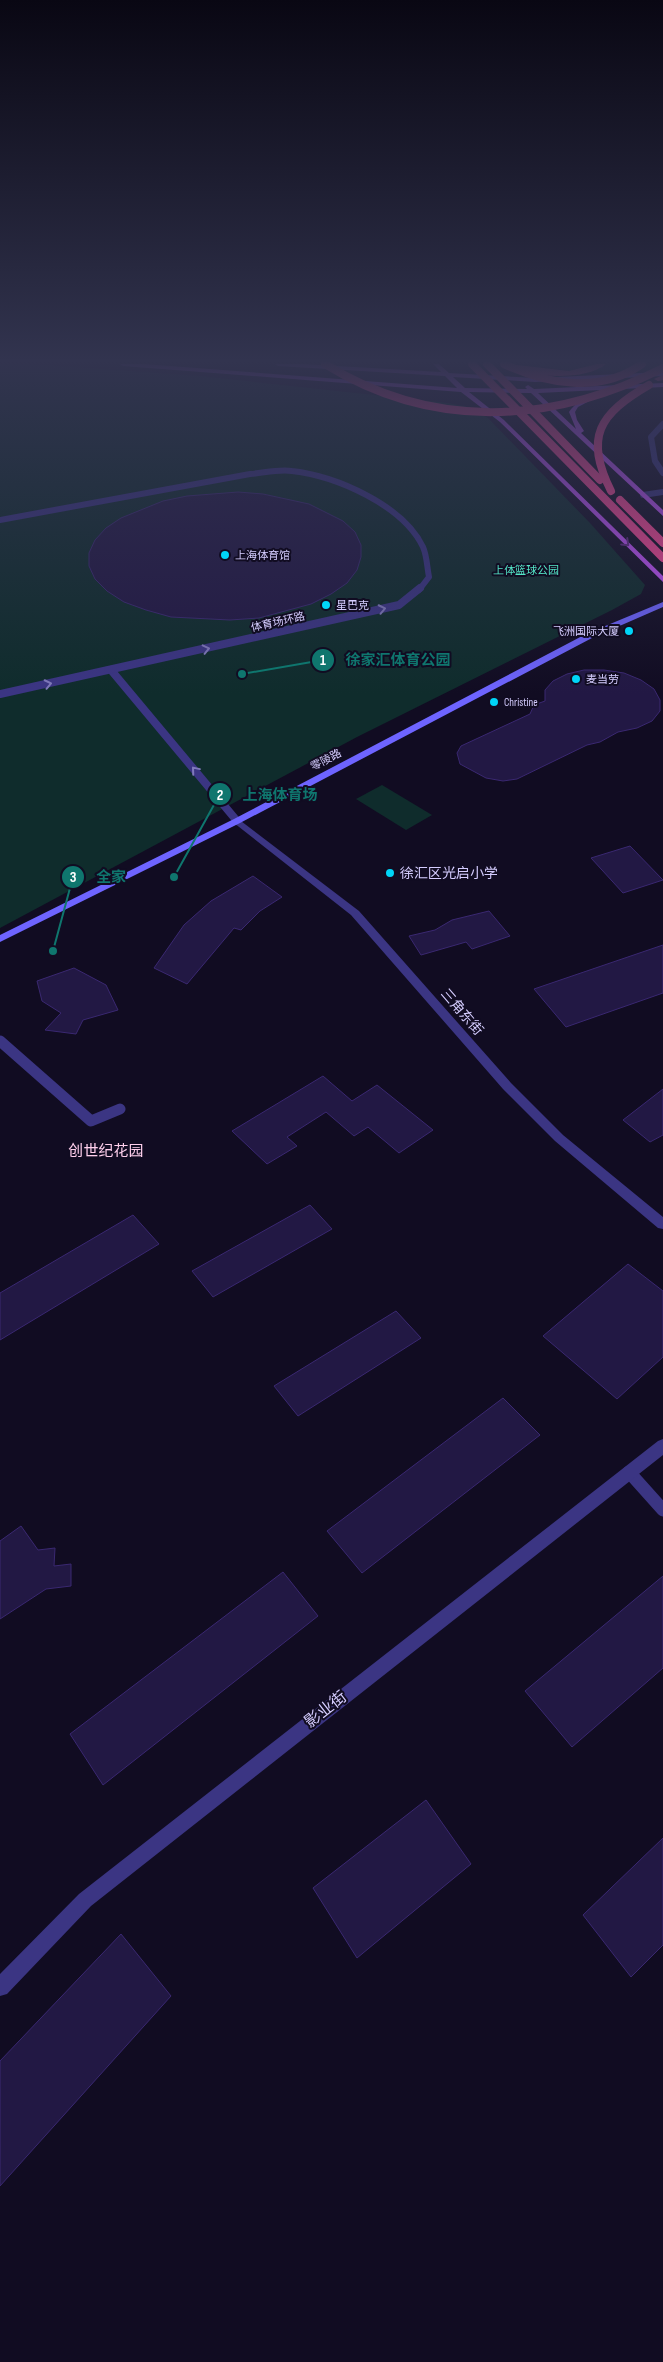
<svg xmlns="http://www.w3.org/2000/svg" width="663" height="2362" font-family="'Sofia Sans Condensed','Noto Sans SC',sans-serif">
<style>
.green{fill:#0f2c2c}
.building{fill:#221844;stroke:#3a2871}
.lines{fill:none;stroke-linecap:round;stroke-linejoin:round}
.lane-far3{stroke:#3b3583;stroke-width:6}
.lane-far2{stroke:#3b3583;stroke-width:8}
.lane-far1{stroke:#3b3583;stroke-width:11}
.lane{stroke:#3b3583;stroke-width:13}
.street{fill:#3b3583;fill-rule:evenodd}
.secondary{fill:#6e64ff;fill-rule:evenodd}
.primary{fill:#c654ff;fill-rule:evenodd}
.highway{fill:#ff4898;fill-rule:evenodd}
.highway-bridge{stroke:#ff4898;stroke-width:8}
.oneway{stroke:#622c85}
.oneway2{stroke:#8079bb}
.poi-dot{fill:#00d5f8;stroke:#110c22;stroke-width:2}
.labels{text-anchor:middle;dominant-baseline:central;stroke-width:4;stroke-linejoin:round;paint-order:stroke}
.far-poi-label{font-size:11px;fill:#d5cdff;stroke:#110c22;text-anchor:start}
.far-park-label{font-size:11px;fill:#54e4c6;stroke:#110c22}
.far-street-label{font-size:11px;fill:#d5cdff;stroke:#110c22}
.poi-label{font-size:14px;fill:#d5cdff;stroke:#110c22;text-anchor:start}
.street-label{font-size:14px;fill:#d5cdff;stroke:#110c22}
.neighbourhood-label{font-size:15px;fill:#ffcfec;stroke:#110c22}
.near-street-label{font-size:16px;fill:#d5cdff;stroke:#110c22}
.leader{fill:none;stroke:#0f766e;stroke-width:2}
.callout-dot{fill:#0f766e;stroke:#110c22;stroke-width:2}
.mark-label{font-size:15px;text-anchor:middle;font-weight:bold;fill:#fff}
.callout-label{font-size:15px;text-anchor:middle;font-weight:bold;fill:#0f766e;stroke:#110c22;stroke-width:4;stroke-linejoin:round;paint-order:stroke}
</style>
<rect width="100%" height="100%" fill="#110c22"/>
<g class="green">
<path d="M0,364H31L200,376L448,403L468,407L488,418L590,523L645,585L641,594L612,610L357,737L0,928Z"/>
<path d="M535,364H663V370L568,371Z"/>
<path d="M382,785L432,815L406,830L356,799Z"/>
</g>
<g class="building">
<path d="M238,492L263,494L309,504L343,521L355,532L361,545V557L357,570L347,583L331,594L311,604L259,618L230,620L171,617L146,610L124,602L107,591L95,579L89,566V553L95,540L106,528L121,518L163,501L187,496Z"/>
<path d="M584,670H604L624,673L641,680L654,689L660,700V711L652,721L637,728L618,732L600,742L587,745L517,779L503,781L486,778L460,764L457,753L461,746L530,714L534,705L545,701V690L553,681L567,674Z"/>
<path d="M630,846L663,880L623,893L591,858Z"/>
<path d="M253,876L282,897L260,911L241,930L234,928L187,984L154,968L184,925L211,901Z"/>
<path d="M489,911L510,936L472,949L466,942L421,955L409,936L435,930L452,920Z"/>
<path d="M663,945V993L566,1027L534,989Z"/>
<path d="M74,968L106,985L118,1010L83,1020L76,1034L45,1030L61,1013L42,1001L37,981Z"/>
<path d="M323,1076L352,1101L377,1085L433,1130L399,1153L368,1127L354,1136L326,1112L287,1137L297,1146L267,1164L232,1131Z"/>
<path d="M663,1089V1135L650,1142L623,1120Z"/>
<path d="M310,1205L332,1229L213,1297L192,1271Z"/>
<path d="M133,1215L159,1244L0,1340V1293Z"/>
<path d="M628,1264L663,1291V1357L617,1399L543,1336Z"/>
<path d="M396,1311L421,1338L298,1416L274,1386Z"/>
<path d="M503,1398L540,1435L362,1573L327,1531Z"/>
<path d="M21,1526L38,1550L55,1548L54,1566L71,1564V1586L46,1589L0,1619V1541Z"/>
<path d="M283,1572L318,1616L103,1785L70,1734Z"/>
<path d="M663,1576V1668L572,1747L525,1691Z"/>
<path d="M426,1800L471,1864L357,1958L313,1888Z"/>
<path d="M663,1838V1945L631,1977L583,1915Z"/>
<path d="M121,1934L171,1996L0,2186V2061Z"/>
</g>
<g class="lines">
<g class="lane-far3">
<path d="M663,424L651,437L655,461L663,473"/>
<path d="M643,495L663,492"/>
<path d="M0,520L250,474C264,473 278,469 292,471C336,476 403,505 423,547C427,556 427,567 429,577L419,590"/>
</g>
<g class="lane-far2">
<path d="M111,670L237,821"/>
<path d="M0,694L399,605L420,588"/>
</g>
<path class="lane-far1" d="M0,1041L91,1121L120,1109"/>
<path class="lane" d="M629,1472L663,1510"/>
<g class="street">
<path d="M237,818L359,911L511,1083L563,1135L663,1217V1229L658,1228L555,1141L503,1089L351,915L234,823L232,821Z"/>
<path d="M663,1439V1455L91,1906L7,1994L0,1996V1974L79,1894L658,1441Z"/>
</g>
<path class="secondary" d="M663,602V607L592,638L240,823L0,942V935L234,819L586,634Z"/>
<path class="primary" d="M120,364H144L457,388L445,376L278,366L275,364H303L441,372L433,364H439L449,373L535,378L663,372V376L535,382L453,377L465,388L527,389L525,387L528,385L534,389L663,383V387L538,393L576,429L569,412C574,404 585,396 595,396V398L578,407L575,412L577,420L584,431L581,433L663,510V516L531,393L469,392L504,420L663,576V582L500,422L461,392L123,366Z"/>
<g class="highway">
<path d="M508,364L569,371L597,364H606C586,381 529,379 508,364Z"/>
<path d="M663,375V380L658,381L654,379Z"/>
</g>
<g class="highway-bridge">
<path d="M325,364C433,431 552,424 663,368"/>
<path d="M472,364L663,558"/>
<path d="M487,364L600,480"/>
<path d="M504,364C548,384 600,394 642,364"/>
<path d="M611,491C584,437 599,414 649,385"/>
<path d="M620,500L663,543"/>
</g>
</g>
<defs><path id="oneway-chevron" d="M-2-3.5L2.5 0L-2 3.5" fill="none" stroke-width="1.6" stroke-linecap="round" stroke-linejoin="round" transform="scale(1.25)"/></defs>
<use class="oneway" href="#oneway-chevron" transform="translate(626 543) rotate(44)"/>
<g class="oneway2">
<use href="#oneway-chevron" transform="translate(382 609) rotate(-12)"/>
<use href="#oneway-chevron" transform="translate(206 649) rotate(-13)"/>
<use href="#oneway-chevron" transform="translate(48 684) rotate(-12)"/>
<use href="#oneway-chevron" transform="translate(195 770) rotate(-130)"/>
</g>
<linearGradient id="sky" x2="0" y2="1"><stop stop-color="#090713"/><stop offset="0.52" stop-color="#32344f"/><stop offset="1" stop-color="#32344f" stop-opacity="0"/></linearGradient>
<rect width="663" height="694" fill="url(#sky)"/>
<g class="poi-dot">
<circle cx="225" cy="555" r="5"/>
<circle cx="326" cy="605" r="5"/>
<circle cx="629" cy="631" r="5"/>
<circle cx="576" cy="679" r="5"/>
<circle cx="494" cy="702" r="5"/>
<circle cx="390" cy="873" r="5"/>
</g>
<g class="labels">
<g class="far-poi-label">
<text x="235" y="555">上海体育馆</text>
<text x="336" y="605">星巴克</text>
<text x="619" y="631" text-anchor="end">飞洲国际大厦</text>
<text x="586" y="679">麦当劳</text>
<text x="504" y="702">Christine</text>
</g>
<g class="far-park-label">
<text x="526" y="570">上体篮球公园</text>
</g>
<g class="far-street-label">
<text transform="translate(278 622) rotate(-13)">体育场环路</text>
<text transform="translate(326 760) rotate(-28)">零陵路</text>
</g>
<g class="poi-label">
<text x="400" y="873">徐汇区光启小学</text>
</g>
<g class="street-label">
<text transform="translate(462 1012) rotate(49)">三角东街</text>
</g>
<g class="neighbourhood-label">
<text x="106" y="1151">创世纪花园</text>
</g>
<g class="near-street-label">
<text transform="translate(326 1710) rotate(-38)">影业街</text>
</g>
</g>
<path class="leader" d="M242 674L323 660M174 877L220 794M53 951L73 877"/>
<g class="callout-dot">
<circle cx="242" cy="674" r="5"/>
<circle cx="174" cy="877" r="5"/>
<circle cx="53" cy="951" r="5"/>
<circle cx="323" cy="660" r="12"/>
<circle cx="220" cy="794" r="12"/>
<circle cx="73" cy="877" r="12"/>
</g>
<g class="mark-label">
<text x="323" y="665">1</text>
<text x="220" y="800">2</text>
<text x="73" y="882">3</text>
</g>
<g class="callout-label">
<text x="398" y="665">徐家汇体育公园</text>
<text x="280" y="800">上海体育场</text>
<text x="111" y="882">全家</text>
</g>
</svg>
